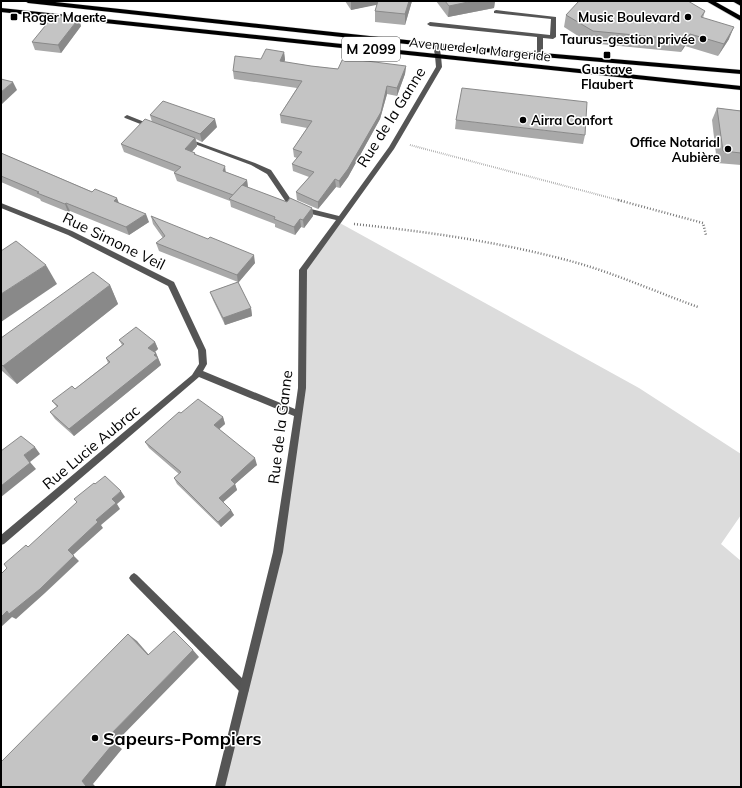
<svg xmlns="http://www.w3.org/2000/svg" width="742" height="788" font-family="Mulish,sans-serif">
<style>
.green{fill:#dcdcdc}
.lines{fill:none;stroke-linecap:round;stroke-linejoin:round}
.primary-casing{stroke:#dbdbdb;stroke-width:1}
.path-far1{stroke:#777;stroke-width:2;stroke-dasharray:0.5 1.5;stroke-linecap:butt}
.path{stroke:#777;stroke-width:2.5;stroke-dasharray:1 2;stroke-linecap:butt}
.service{fill:#555;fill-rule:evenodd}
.minor{fill:#555;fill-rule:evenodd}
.primary{fill:#000;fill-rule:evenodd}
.wall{fill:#a9a9a9}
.shaded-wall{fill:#898989}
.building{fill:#c4c4c4;stroke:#898989}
.poi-dot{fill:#000;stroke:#fff;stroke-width:1.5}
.labels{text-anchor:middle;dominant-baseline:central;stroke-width:3;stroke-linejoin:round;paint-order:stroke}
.far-poi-label{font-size:13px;font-weight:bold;fill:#000;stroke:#fff;text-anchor:end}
.far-street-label{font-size:13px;fill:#000;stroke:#fff}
.shield{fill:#fff;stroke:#4c4c4c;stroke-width:1}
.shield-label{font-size:14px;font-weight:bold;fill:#000}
.street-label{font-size:15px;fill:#000;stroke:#fff}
.near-poi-label{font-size:18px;font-weight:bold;fill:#000;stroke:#fff;text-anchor:start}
</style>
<rect width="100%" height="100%" fill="#fff"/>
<path class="green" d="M338,222L639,388L741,454V515L721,544L741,561V787H220L278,552L302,388L303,270Z"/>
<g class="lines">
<g class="primary-casing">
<g id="primary">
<path d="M25,1H46L462,46L741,70V74L462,50L28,3Z"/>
<path d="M706,1H714L741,16V21Z"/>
<path d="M732,1H741V6Z"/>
<path d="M1,8L741,86V90L1,12Z"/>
</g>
</g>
<path class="path-far1" d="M410,145L622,201"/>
<g class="path">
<path d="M618,200L703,223L706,235"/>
<path d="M354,224C431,232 507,243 581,264C621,276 659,293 698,307"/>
</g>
<g class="service">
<path d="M496,10L556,17V37L553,39L543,38V55L540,57L537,55V37L430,26L427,24L430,22L550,35L551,19L494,13V11Z"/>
<path d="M436,42L439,44L441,56L438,58L435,56L433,44Z"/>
<path d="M134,573L137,575L248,684L249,688L248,692L244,693L240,692L131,581L129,578L131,575Z"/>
</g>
<g class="minor">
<path d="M438,54L441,56L442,67L394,149L307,270L306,388L283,552L225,787H215L273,552L294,416L199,377L4,544L1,545V535L192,375L199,364L198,350L168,286L68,235L1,208V203L72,231L174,282L206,350L207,364L203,371L295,409L298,388L299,270L336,220L307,213L286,202L267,174L251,165L184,140L187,138L189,139L255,163L271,170L290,198L311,209L339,216L389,147L436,67L435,56Z"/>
<path d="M127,115L152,125L153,126L150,128L148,127L125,118L124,117Z"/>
</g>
<use href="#primary" class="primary"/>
</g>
<g class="wall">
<path d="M345,1H412L405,25L375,22V11L377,4L351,10Z"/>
<path d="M436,1H495L494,8L448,17Z"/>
<path d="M705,11L703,18L729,39L718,56L685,46L681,52L589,43L564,27L566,15Z"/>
<path d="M81,26L61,53L35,50L32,42Z"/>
<path d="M284,52L285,60L284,62L311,66L338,69L406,66L405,74L397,96L387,94L380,119L348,177L340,188L336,187L318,209L297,200L296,192L309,177L293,171L292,164L297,158L294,157L293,149L307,128L281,123L280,115L297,88L234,79L233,71L261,59Z"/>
<path d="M717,108L741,111V165L717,163L712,120Z"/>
<path d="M150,115L217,127L202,142L196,139L197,146L192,152L195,153L196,155L226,172L247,180L248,188L287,202L312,208L313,216L304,228L301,227L295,235L275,227V224L231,207L230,201L177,181L174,173L175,172L124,152L121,144L152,122Z"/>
<path d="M456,120L585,135L583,144L455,129Z"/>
<path d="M1,153L119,203L149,222L129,235L70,211L68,212L41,201L40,199L1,182Z"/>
<path d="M151,216L255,263L238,283V282L251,308L252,316L225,325L213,300L210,292L238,282L159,251L156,243L163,238L153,224Z"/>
<path d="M110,285L118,304L17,384L1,370V338Z"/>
<path d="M119,340L155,342L158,349L155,352L156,353L161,365L74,436L55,419L50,412L57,407L52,401L75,389L108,363L106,358L122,345Z"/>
<path d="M181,413L223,417L225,424L219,429L257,465L235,484L237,490L223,502L234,515L221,527L177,484L174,478L179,474L149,448L145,442Z"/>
</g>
<g class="shaded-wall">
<path d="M351,1H381V4L351,10Z"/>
<path d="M409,1H412L405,25V14Z"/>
<path d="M473,1H495L494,8L448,17L449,6Z"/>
<path d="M79,18L81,26L61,53L58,45Z"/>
<path d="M734,27L729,39L718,56L724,44Z"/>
<path d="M690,34L685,46L681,52L686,40Z"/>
<path d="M284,52L285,60L281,69L280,61Z"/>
<path d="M406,66L405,74L397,96V88Z"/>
<path d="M13,82L17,90L2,104L1,92Z"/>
<path d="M387,86V94L380,119L348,177L340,188L339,181Z"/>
<path d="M215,119L217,127L202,142L200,134Z"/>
<path d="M195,138L197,146L187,157L185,149Z"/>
<path d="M225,166L226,174L223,171Z"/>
<path d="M335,179L336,187L318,209V202Z"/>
<path d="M247,180L248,188L233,195Z"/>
<path d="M117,198L120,206L114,201Z"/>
<path d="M66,203L70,211L68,212L65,204Z"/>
<path d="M312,208L313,216L304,228L303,220Z"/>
<path d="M146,214L149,222L129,235L126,227Z"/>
<path d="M300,219L301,227L295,235L294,227Z"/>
<path d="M254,255L255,263L238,283L237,275Z"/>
<path d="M46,265L57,284L1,322V294Z"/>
<path d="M110,285L118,304L17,384L3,366Z"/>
<path d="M251,308L252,316L225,325L223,318Z"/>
<path d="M155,342L158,349L151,355L148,348Z"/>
<path d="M156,353L161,365L74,436L69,429Z"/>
<path d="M223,417L225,424L216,432L214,425Z"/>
<path d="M35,447L40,454L30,462L36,469L1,497V486L24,455Z"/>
<path d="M255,458L257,465L235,484L237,490L221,504L219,498L231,480Z"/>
<path d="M121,491L125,497L117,504L120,509L101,525L103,528L73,555L79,561L45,593L16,619L12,617L1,627V617L68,550L96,520L112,499Z"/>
<path d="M231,510L234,515L221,527L218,522Z"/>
<path d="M128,634L137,641L155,662L148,655Z"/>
<path d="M193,650L199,657L115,743L122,749L93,784L96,787H85L82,781L106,739Z"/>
</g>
<g class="building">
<path d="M378,1H409L405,14L375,11Z"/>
<path d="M445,1H473L449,6Z"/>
<path d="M579,1H688L705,11L701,17L734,27L724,44L690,34L686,40L593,31L566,15Z"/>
<path d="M54,15L79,18L58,45L32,42Z"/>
<path d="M266,49L284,52L280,61L311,66L338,69L343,58L406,66L397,88L387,86L381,112L348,169L339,181L335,179L318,202L296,192L314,172L292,164L302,152L293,149L312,121L280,115L302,81L233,71L235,56L261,59Z"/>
<path d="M1,79L13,82L1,92Z"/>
<path d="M462,88L587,102L585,135L456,120Z"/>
<path d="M163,101L215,119L200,134L150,115Z"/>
<path d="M717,108L741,111V153L723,151Z"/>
<path d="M145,119L195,138L185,149L195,153L194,154L225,166L223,171L247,180L233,195L174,173L181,167L121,144Z"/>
<path d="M1,153L92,192L95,189L117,198L114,201L146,214L126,227L66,203L65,204L37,193L39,192L1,176Z"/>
<path d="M242,185L287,202L290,198L312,208L303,220L300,219L294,227L274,219L275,217L229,199Z"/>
<path d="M151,216L208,239L210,237L254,255L237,275L156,243L165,236Z"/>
<path d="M16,241L46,265L1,294V251Z"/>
<path d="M93,272L110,285L3,366L1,364V338Z"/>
<path d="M238,282L251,308L223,318L210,292Z"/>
<path d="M136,327L155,342L148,348L156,353L154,355L158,358L69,429L50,412L58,406L52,401L72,386L75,389L110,362L106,358L124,344L119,340Z"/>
<path d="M198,399L223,417L214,425L255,458L231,480L235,484L219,498L231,510L218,522L174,478L181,472L145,442L179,412L181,413Z"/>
<path d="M21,436L35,447L24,455L30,463L1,486V451Z"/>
<path d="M105,476L121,491L112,499L116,503L96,520L98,522L68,550L74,556L40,589L9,614L7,611L1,617V574L7,568L4,564L26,545L28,547L77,502L74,499L94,483L95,484Z"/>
<path d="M174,631L193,650L106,739L112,745L82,781L86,786L85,787H1V762L128,634L148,655Z"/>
</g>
<g class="poi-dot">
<rect x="10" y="13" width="8" height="8" rx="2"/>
<circle cx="688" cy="17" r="4"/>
<circle cx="703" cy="39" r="4"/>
<rect x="603" y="51" width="8" height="8" rx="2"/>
<circle cx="523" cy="120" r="4"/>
<circle cx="728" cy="149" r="4"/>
<circle cx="95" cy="738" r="4"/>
</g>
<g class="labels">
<g class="far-poi-label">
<text x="22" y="17" text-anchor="start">Roger Maerte</text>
<text x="680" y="17">Music Boulevard</text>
<text x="695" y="39">Taurus-gestion privée</text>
<text x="607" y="69" text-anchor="middle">Gustave<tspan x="607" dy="15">Flaubert</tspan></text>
<text x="531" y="120" text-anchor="start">Airra Confort</text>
<text x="720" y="142">Office Notarial<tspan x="720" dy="15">Aubière</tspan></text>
</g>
<g class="far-street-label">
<text transform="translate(480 49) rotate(6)">Avenue de la Margeride</text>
</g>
<rect class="shield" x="342" y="37" width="58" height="24" rx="3"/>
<g class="shield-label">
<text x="371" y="49">M 2099</text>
</g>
<g class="street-label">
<text transform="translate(391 117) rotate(-58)">Rue de la Ganne</text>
<text transform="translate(114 241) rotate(26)">Rue Simone Veil</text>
<text transform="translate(280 427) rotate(-83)">Rue de la Ganne</text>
<text transform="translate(91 447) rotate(-40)">Rue Lucie Aubrac</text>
</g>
<g class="near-poi-label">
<text x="103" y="738">Sapeurs-Pompiers</text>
</g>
</g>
<rect width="742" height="788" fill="none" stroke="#000000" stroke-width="4"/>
</svg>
